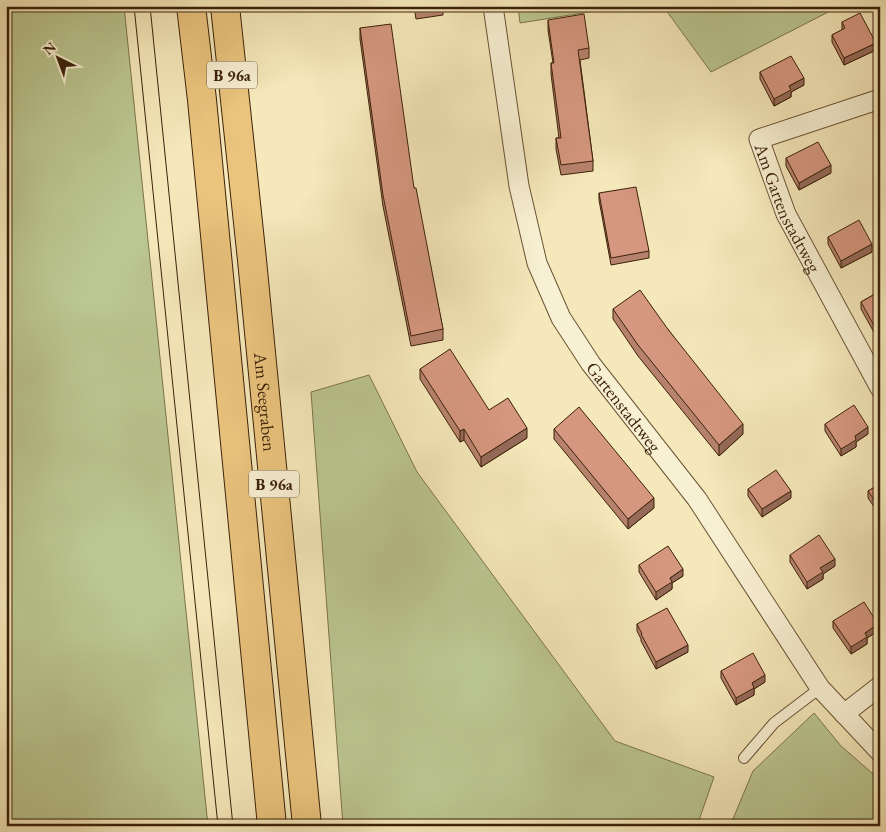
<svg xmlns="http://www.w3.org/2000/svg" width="886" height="832" font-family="'EB Garamond',serif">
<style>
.green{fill:#bbc690;stroke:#7c744c}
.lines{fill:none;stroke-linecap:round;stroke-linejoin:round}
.lane-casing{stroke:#6a5335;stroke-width:12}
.street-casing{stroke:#6a5335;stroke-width:21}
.primary-casing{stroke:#3c2109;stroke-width:30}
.lane{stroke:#f8f0d2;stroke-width:10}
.street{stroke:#f8f0d2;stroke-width:19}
.primary{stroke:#eac47d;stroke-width:28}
.tram{stroke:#3c2109;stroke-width:1}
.wall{fill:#b7826d;stroke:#3c2109}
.shaded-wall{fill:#956a59;stroke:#3c2109}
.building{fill:#d5977f;stroke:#3c2109}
.labels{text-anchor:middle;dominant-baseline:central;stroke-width:4;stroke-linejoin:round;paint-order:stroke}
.shield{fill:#f8f0d2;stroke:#745f45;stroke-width:1}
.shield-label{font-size:16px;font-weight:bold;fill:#3c2109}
.street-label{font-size:18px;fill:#3c2109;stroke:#f8f0d2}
</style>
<rect width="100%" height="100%" fill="#f5e8ba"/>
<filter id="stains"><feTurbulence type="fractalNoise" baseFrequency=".004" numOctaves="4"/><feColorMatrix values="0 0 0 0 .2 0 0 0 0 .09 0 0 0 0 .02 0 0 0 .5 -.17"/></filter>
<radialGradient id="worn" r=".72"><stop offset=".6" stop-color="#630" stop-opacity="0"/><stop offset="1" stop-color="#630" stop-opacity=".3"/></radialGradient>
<g class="green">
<path d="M6,6H124L208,826H6Z"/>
<path d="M518,6H627L520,23Z"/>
<path d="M663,6H840L711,72Z"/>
<path d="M369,375L417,472L615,741L714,777L697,826H343L311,392Z"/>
<path d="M814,713L841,746L880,780V826H730L753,771Z"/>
</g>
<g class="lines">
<g class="lane-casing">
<path id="lane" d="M744,758L774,723L820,688"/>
</g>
<g class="street-casing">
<g id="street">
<path id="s1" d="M493,6L519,186L537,263L561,318L591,364L697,499L820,688L880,752"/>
<path id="s2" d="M880,99L759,139L786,214L880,388"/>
<path d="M844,714L880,686"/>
</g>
</g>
<g class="primary-casing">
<g id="primary">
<path d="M191,6L202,100L272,826"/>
<path id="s3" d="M225,6L252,260L307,826"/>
</g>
</g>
<use href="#lane" class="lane"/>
<use href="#street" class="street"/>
<use href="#primary" class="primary"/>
<g class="tram">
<path d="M134,6L218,826"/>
<path d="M150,6L233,826"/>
</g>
</g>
<g class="wall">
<path d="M414,6H443V15L416,19Z"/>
<path d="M548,20L589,48V58L580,60L593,161V171L561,175L556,149V138H559L551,74V63H553L548,30Z"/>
<path d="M842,22L876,50L844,65L832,42V35L842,30Z"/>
<path d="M360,28L414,188L443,329V340L411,346L383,206L360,39Z"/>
<path d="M760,72L804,85L791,92V97L774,106L760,79Z"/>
<path d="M786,158L831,173L799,190L786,166Z"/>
<path d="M599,193L649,251V258L611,265L599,200Z"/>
<path d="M828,237L872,252L841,268L828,244Z"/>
<path d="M880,291V334L876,336L861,309V302Z"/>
<path d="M613,309L667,328L743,434L719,456L638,356L613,319Z"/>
<path d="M420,369L489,410L527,438L481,467L464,440L460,442L420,379Z"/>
<path d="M825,424L868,434L856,442V447L841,456L825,431Z"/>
<path d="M554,429L654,508L628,529L554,439Z"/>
<path d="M880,484V515L868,498V491Z"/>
<path d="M748,489L791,498L762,517L748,496Z"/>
<path d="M790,555L835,566L823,574V579L807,589L790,562Z"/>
<path d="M639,565L683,576L672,583V589L656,600L639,572Z"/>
<path d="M833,621L878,631L867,638V644L851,654L833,628Z"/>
<path d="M637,624L688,652L656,669L641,641V639L637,631Z"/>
<path d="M721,671L765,682L754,689V695L736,705L721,678Z"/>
</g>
<g class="shaded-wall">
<path d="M876,43V50L844,65V58Z"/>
<path d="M804,78V85L791,92V97L774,106V99L789,86Z"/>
<path d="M831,165V173L799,190V183Z"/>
<path d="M872,244V252L841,268V261Z"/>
<path d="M880,327V334L876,336V329Z"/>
<path d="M743,424V434L719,456V445Z"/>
<path d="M868,427V434L856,442V447L841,456V449L855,436Z"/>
<path d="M527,428V438L481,467V457Z"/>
<path d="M464,429V440L460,442V431Z"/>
<path d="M791,491V498L762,517V509Z"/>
<path d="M654,498V508L628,529V519Z"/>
<path d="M835,559V566L823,574V579L807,589V582L820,568Z"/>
<path d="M683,569V576L672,583V589L656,600V592L670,578Z"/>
<path d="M878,624V631L867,638V644L851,654V647L865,633Z"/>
<path d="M688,645V652L656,669V662Z"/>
<path d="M765,675V682L754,689V695L736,705V698L752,683Z"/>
</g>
<g class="building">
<path d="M415,6H443V8L416,12Z"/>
<path d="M860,13L876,43L844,58L832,35L845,28L842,22Z"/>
<path d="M584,14L589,48L578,50L593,161L561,165L556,138H561L551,63H554L548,20Z"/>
<path d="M391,24L414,188H416L443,329L411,336L383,195L360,28Z"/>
<path d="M791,56L804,78L789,86L791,90L774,99L760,72Z"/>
<path d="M818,142L831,165L799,183L786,158Z"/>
<path d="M636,187L649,251L611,258L599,193Z"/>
<path d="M859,220L872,244L841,261L828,237Z"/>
<path d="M640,290L667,328L743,424L719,445L638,345L613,309Z"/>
<path d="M880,291V327L876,329L861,302Z"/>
<path d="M450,349L489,410L508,398L527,428L481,457L464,429L460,431L420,369Z"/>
<path d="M854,405L868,427L855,436L856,440L841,449L825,424Z"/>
<path d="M579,407L654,498L628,519L554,429Z"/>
<path d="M776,470L791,491L762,509L748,489Z"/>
<path d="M880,484V508L868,491Z"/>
<path d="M819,535L835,559L820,568L823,572L807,582L790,555Z"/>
<path d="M668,546L683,569L670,578L672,582L656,592L639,565Z"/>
<path d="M864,602L878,624L865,633L867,637L851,647L833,621Z"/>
<path d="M667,608L688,645L656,662L641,634H642L637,624Z"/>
<path d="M753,653L765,675L752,683L754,688L736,698L721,671Z"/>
</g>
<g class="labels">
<g class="shield">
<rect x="207" y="61.5" width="50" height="27" rx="4"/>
<rect x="249" y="470.5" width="50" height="27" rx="4"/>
</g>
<g class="shield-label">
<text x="232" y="75">B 96a</text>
<text x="274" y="484">B 96a</text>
</g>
<g class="street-label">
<text stroke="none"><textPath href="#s2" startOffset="202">Am Gartenstadtweg</textPath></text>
<text stroke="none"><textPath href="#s3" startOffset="398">Am Seegraben</textPath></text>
<text stroke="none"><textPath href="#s1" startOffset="430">Gartenstadtweg</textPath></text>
</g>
</g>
<rect width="886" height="832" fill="none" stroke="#f5e8ba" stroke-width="25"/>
<rect x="8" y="8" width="871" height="817" fill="none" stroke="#3c2109" stroke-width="2.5"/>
<rect x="12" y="12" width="861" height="807" fill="none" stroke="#3c2109"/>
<g transform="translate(58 58) rotate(318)" stroke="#f8f0d2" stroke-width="4" paint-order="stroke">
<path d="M0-4L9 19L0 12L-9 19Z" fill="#3c2109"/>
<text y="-8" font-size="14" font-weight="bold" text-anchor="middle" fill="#3c2109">N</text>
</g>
<rect width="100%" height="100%" filter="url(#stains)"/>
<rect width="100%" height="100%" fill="url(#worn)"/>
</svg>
